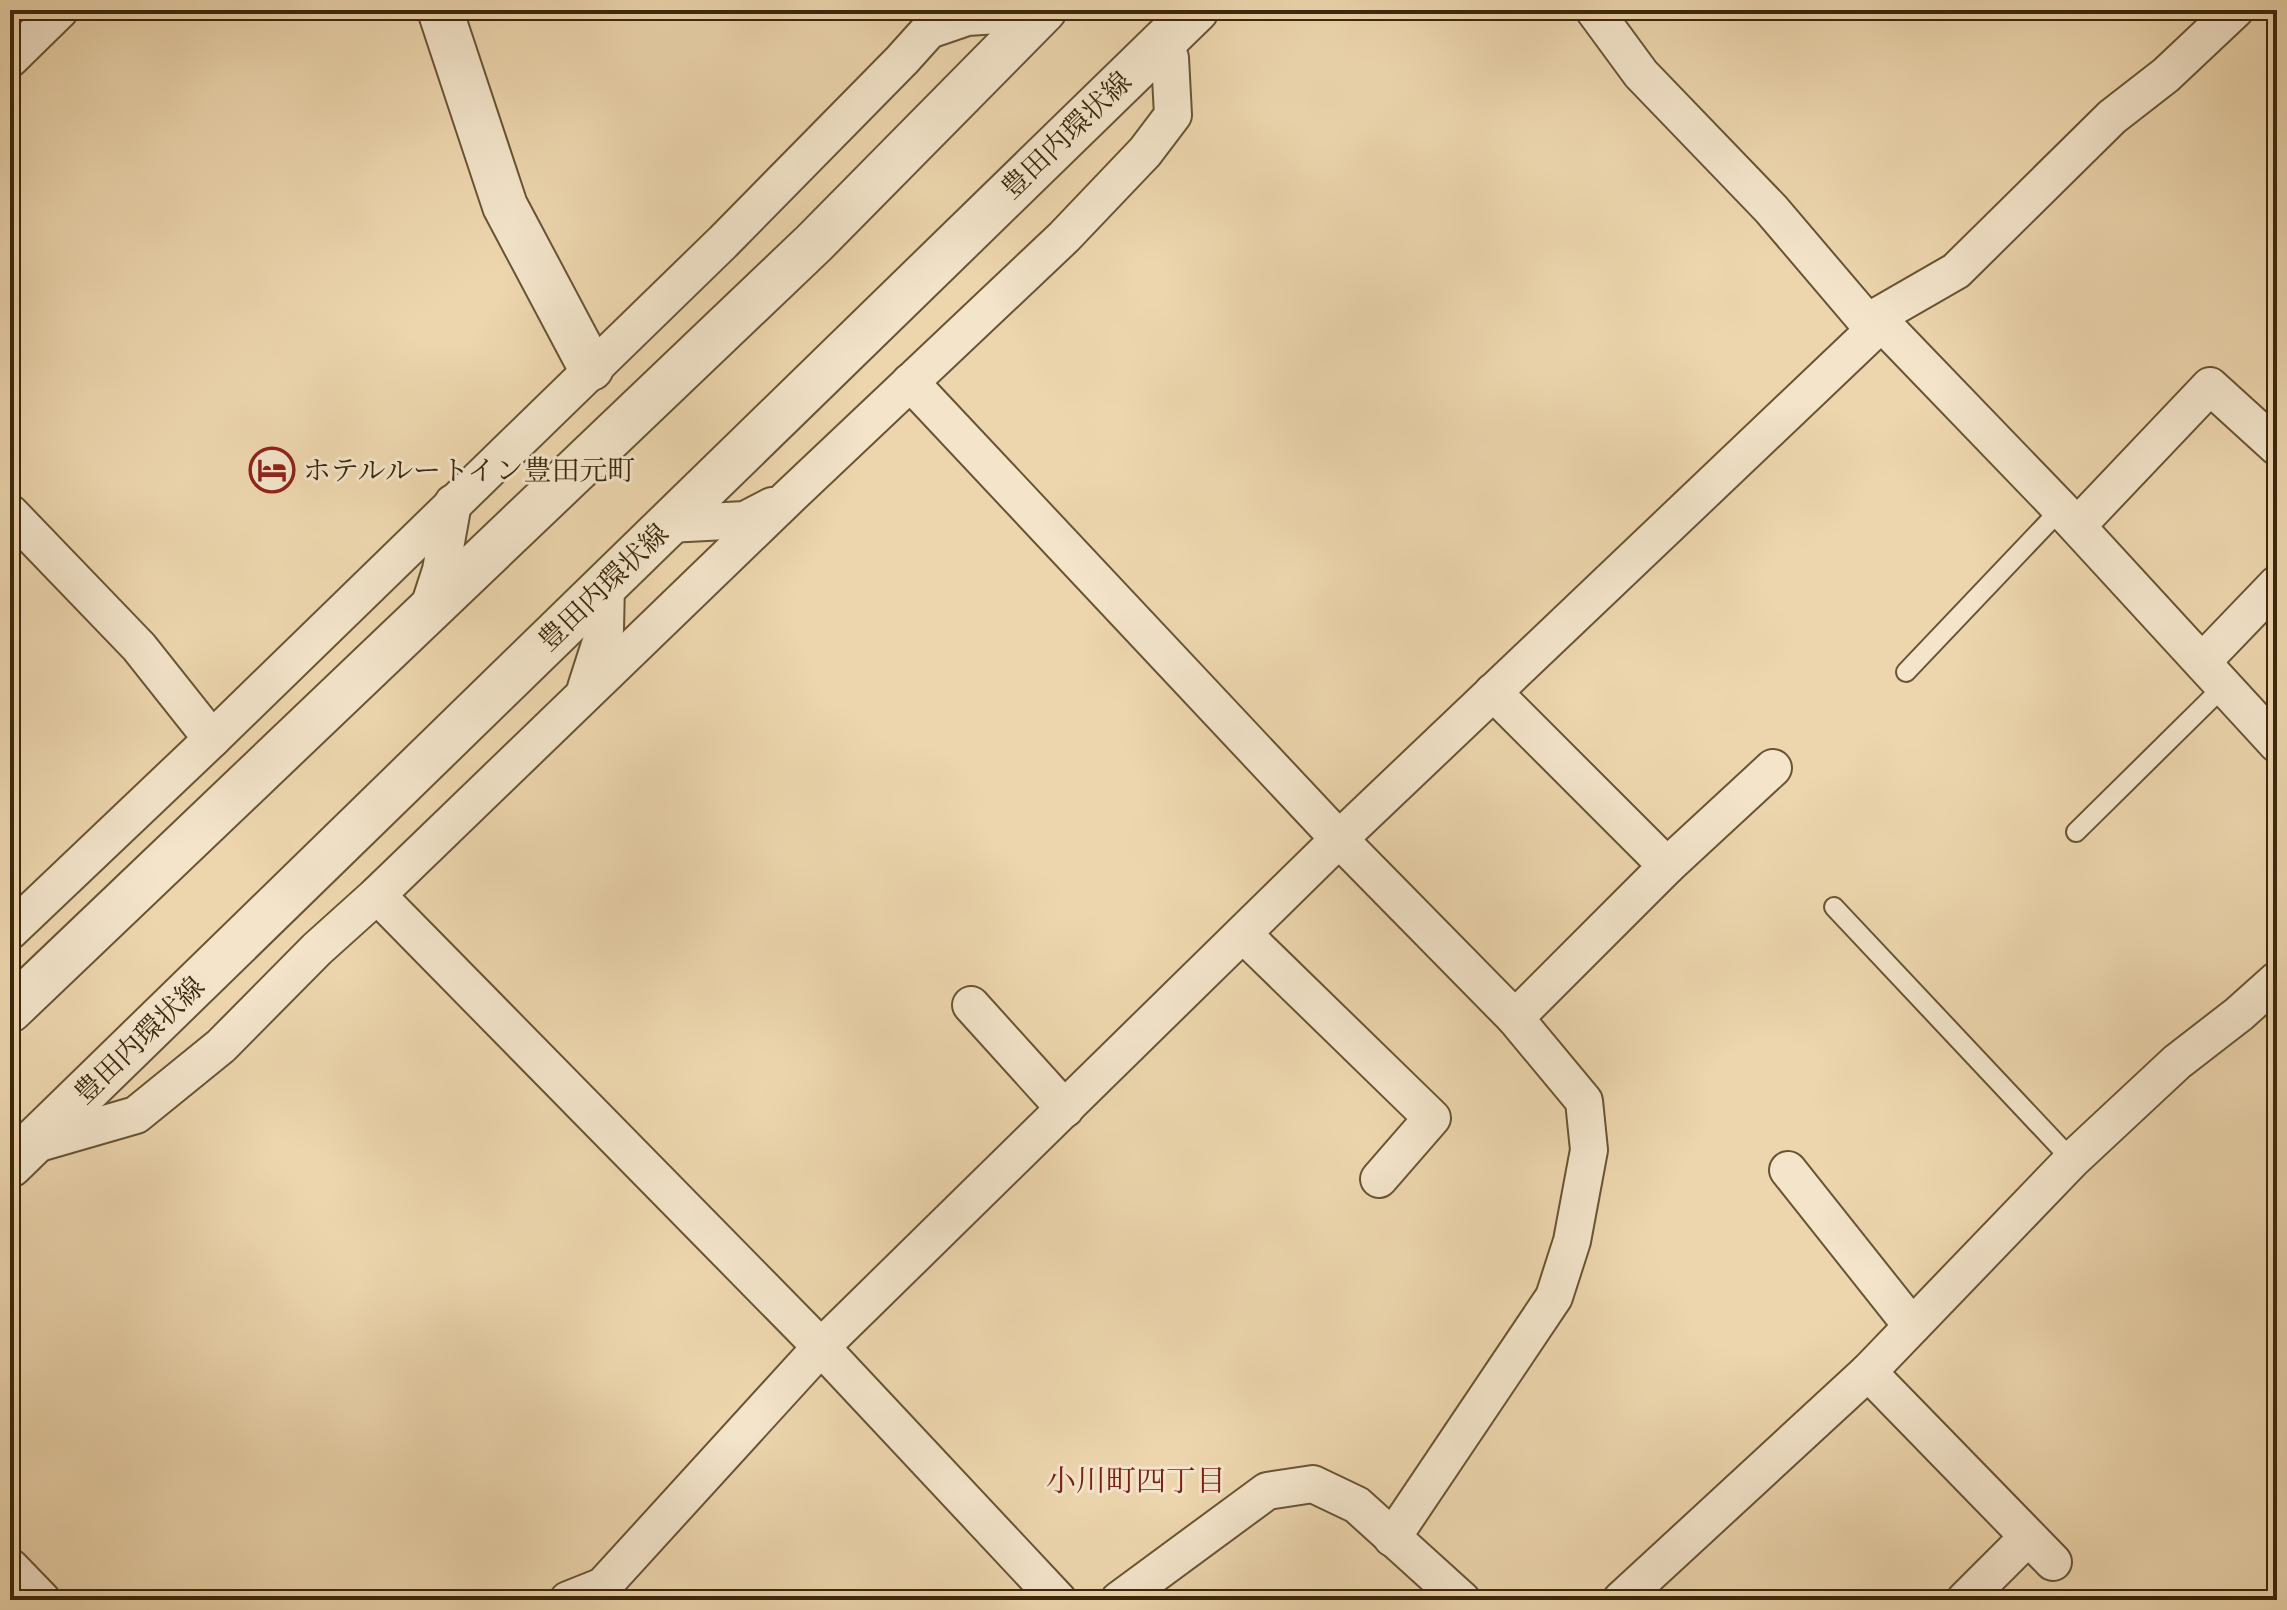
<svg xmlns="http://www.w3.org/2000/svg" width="2287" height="1610" font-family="'IM FELL Great Primer','Noto Serif JP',serif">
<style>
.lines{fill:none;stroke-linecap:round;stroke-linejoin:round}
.service-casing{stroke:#685434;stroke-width:22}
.minor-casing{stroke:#685434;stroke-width:40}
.tertiary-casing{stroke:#685434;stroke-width:48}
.service{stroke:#f3e4ca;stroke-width:18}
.minor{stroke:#f3e4ca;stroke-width:36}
.tertiary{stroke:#f3e4ca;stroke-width:44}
.labels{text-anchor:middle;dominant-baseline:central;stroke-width:6;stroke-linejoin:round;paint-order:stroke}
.street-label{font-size:28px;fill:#3c280c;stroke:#f3e4ca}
.poi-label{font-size:28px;fill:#3c280c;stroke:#f3e4ca;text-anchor:start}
.neighbourhood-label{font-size:30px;fill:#7a1f14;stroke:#f3e4ca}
</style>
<rect width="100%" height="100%" fill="#edd6ae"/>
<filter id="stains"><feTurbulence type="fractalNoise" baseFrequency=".0025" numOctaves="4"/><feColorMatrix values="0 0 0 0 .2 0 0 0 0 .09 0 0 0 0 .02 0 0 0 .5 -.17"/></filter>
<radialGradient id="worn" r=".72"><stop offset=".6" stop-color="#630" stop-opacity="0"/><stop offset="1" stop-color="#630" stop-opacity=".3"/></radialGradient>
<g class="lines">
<g class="service-casing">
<g id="service">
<path d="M1906,672L2061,509"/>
<path d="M2076,832L2224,686"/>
<path d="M1834,907L2072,1160"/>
</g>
</g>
<g class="minor-casing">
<g id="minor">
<path d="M1594,10L1641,74L1771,209L1874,330"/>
<path d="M10,59L60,10"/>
<path d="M1876,317L2061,509L2277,744"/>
<path d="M1876,317L1956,271L2112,117L2166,75L2235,10"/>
<path d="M910,382L1339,839L1515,1018L1584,1101L1589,1150L1572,1241L1554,1297L1392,1538"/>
<path d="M10,513L139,647L212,739"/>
<path d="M668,524L745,520L772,506"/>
<path d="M2077,526L2210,386L2277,447"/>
<path d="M428,610L441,570L453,503"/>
<path d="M2202,662L2277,584"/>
<path d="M586,688L605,629L606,584"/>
<path d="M1493,692L1667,866L1515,1018"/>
<path d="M1667,866L1773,768"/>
<path d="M377,895L821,1347L1058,1600"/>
<path d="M10,931L212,739L723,242L902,60L929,30L967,17L1042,12"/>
<path d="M1243,934L1432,1118L1379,1179"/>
<path d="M971,1005L1065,1109"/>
<path d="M32,1145L136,1115L221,1046L317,949L377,895L788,498L1064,237L1145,152L1173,115L1170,58L1164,40"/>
<path d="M1788,1170L1912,1326"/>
<path d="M1868,1372L2053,1562"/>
<path d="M10,1567L42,1600"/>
<path d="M568,1600L603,1586L821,1347L1339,839L1874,330L1876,317"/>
<path d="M1119,1600L1267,1491L1313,1484L1357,1505L1462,1600"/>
<path d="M1621,1600L1868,1372L2072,1160L2177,1062L2239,1014L2277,980"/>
<path d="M1965,1600L2028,1537"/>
</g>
</g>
<g class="tertiary-casing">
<g id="tertiary">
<path d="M440,10L505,206L591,368"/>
<path d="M10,1010L814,243L1044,10"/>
<path d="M10,1165L1196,10"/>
</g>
</g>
<use href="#service" class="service"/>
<use href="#minor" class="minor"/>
<use href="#tertiary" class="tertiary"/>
</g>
<defs>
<g id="hotel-ring" transform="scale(2.3)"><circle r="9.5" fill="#f3e4ca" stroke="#8f2418" stroke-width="1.5"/><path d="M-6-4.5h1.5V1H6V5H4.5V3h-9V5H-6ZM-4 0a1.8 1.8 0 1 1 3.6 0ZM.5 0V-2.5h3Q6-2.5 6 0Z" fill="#8f2418"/></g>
</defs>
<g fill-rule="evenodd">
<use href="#hotel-ring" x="272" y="470"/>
</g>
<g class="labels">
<g class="street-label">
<text transform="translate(1066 135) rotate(-44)">豊田内環状線</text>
<text transform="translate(603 587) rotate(-44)">豊田内環状線</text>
<text transform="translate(139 1040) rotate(-44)">豊田内環状線</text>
</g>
<g class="poi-label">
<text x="303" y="470">ホテルルートイン豊田元町</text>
</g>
<g class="neighbourhood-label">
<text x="1136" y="1481">小川町四丁目</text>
</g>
</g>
<rect width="2287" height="1610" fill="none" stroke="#edd6ae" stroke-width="40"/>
<rect x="12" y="12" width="2263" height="1586" fill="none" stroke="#3c280c" stroke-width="4"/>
<rect x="20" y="20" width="2247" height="1570" fill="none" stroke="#3c280c" stroke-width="2"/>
<rect width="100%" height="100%" filter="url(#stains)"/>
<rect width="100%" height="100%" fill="url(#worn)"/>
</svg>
